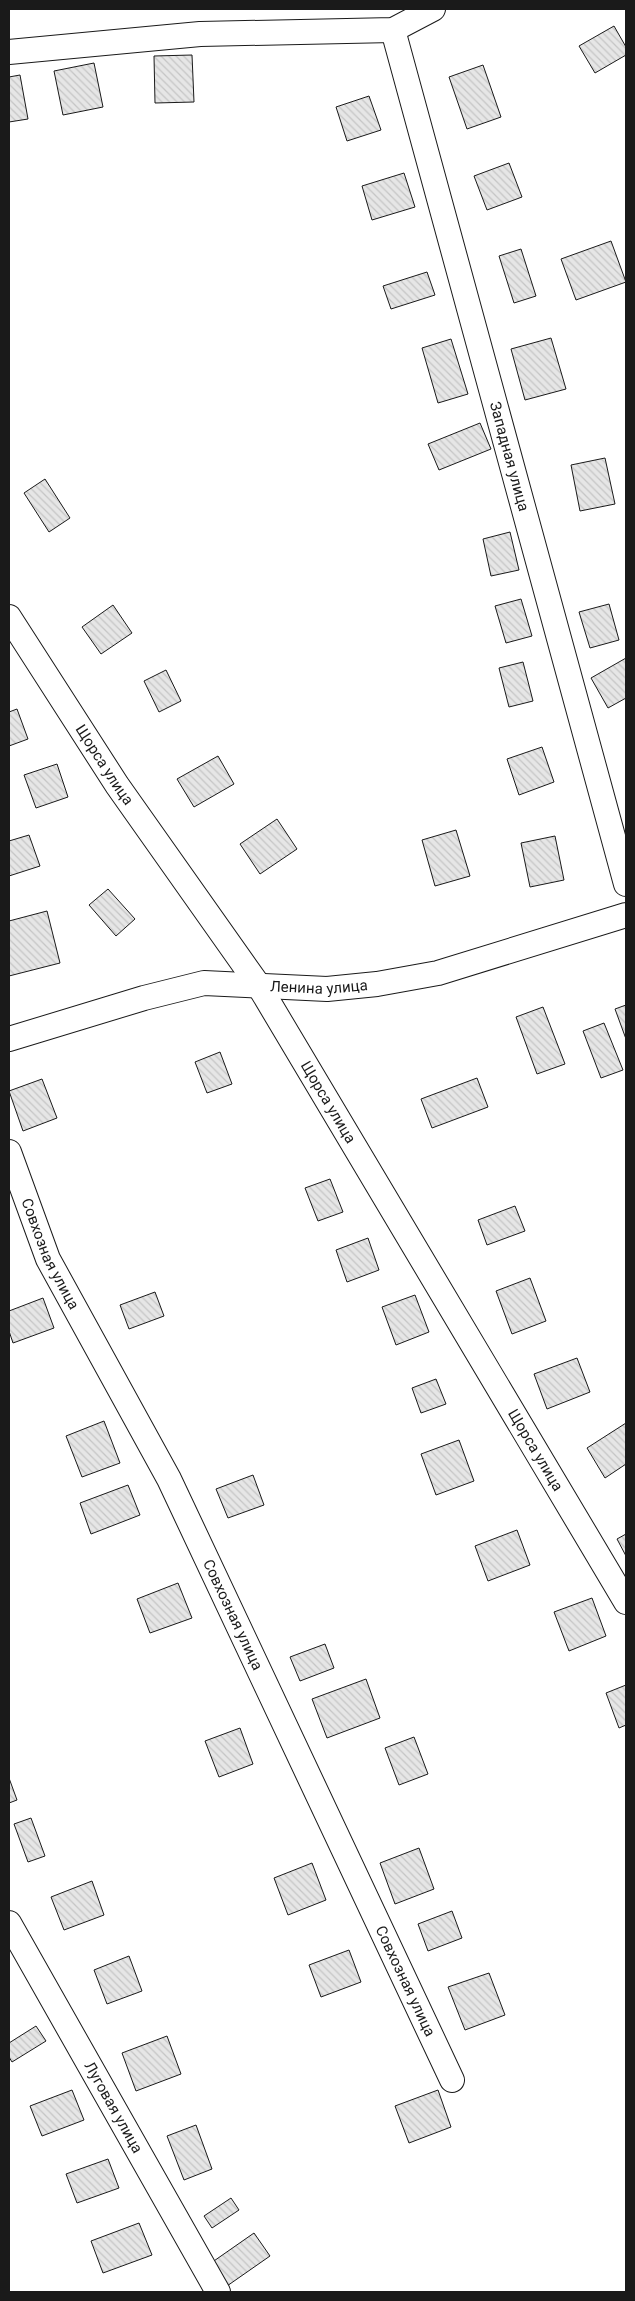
<svg xmlns="http://www.w3.org/2000/svg" width="635" height="2301" font-family="Roboto,sans-serif">
<style>
.building{fill:url(#building-back-hatch);stroke:#1a1a1a}
.lines{fill:none;stroke-linecap:round;stroke-linejoin:round}
.street-casing{stroke:#1a1a1a;stroke-width:26}
.street{stroke:#fff;stroke-width:24}
.labels{text-anchor:middle;dominant-baseline:central;stroke-width:4;stroke-linejoin:round;paint-order:stroke}
.street-label{font-size:15px;fill:#1a1a1a;stroke:#fff}
</style>
<defs>
<pattern id="building-back-hatch" width="6" height="6" patternUnits="userSpaceOnUse" patternTransform="scale(1.25)"><rect width="6" height="6" fill="#e6e6e6"/><path d="M-1 5l2 2M0 0l6 6M5-1l2 2" fill="none" stroke="#c5c5c5"/></pattern>
</defs>
<rect width="100%" height="100%" fill="#fff"/>
<g class="building">
<path d="M614,26L626,47V55L595,73L579,46Z"/>
<path d="M192,55L194,102L155,103L154,56Z"/>
<path d="M94,63L103,107L63,115L54,71Z"/>
<path d="M483,65L501,117L467,129L449,77Z"/>
<path d="M20,75L28,119L9,122V77Z"/>
<path d="M369,96L381,130L347,141L336,107Z"/>
<path d="M509,163L522,197L487,210L474,176Z"/>
<path d="M404,173L415,207L372,220L362,186Z"/>
<path d="M611,241L626,282L576,300L561,259Z"/>
<path d="M521,249L536,296L514,303L499,256Z"/>
<path d="M427,272L435,295L391,309L383,286Z"/>
<path d="M551,338L566,389L525,400L511,349Z"/>
<path d="M451,339L468,394L438,403L422,348Z"/>
<path d="M480,423L491,449L439,470L428,444Z"/>
<path d="M605,458L615,504L580,511L571,465Z"/>
<path d="M45,479L70,518L49,532L24,493Z"/>
<path d="M510,532L519,570L491,576L483,539Z"/>
<path d="M521,599L532,636L506,643L495,606Z"/>
<path d="M609,604L619,640L590,648L579,612Z"/>
<path d="M113,605L132,633L101,654L82,627Z"/>
<path d="M626,658V698L608,708L591,678Z"/>
<path d="M523,662L533,701L509,707L499,668Z"/>
<path d="M166,670L181,701L159,712L144,681Z"/>
<path d="M17,709L28,739L9,746V712Z"/>
<path d="M542,747L554,782L519,795L507,759Z"/>
<path d="M218,756L234,784L194,807L177,779Z"/>
<path d="M57,764L68,797L36,808L24,775Z"/>
<path d="M277,819L297,849L260,874L240,844Z"/>
<path d="M456,830L470,876L435,886L422,840Z"/>
<path d="M29,835L40,866L9,876V841Z"/>
<path d="M555,836L564,880L530,887L521,843Z"/>
<path d="M108,889L135,919L116,936L89,905Z"/>
<path d="M47,911L60,963L9,976V921Z"/>
<path d="M626,1005V1039L615,1009Z"/>
<path d="M543,1007L565,1064L537,1074L516,1017Z"/>
<path d="M604,1023L623,1070L601,1078L583,1031Z"/>
<path d="M220,1052L232,1084L207,1093L195,1062Z"/>
<path d="M477,1078L488,1107L432,1128L421,1099Z"/>
<path d="M42,1079L57,1118L23,1131L9,1091Z"/>
<path d="M330,1179L343,1212L318,1221L305,1188Z"/>
<path d="M515,1206L525,1231L487,1245L478,1220Z"/>
<path d="M368,1238L379,1270L347,1282L336,1250Z"/>
<path d="M530,1278L546,1321L512,1334L496,1291Z"/>
<path d="M155,1292L164,1316L129,1329L120,1305Z"/>
<path d="M415,1295L429,1332L396,1345L382,1307Z"/>
<path d="M43,1298L54,1328L13,1343L9,1331V1311Z"/>
<path d="M577,1358L590,1392L547,1409L534,1374Z"/>
<path d="M436,1379L446,1404L421,1413L412,1388Z"/>
<path d="M104,1421L120,1463L82,1477L66,1436Z"/>
<path d="M626,1423V1464L605,1478L587,1448Z"/>
<path d="M459,1440L474,1481L436,1495L421,1454Z"/>
<path d="M253,1475L264,1505L228,1518L216,1489Z"/>
<path d="M128,1485L140,1515L91,1534L80,1503Z"/>
<path d="M517,1530L530,1565L488,1581L475,1546Z"/>
<path d="M626,1534V1556L617,1539Z"/>
<path d="M178,1583L192,1618L150,1633L137,1599Z"/>
<path d="M592,1598L606,1636L569,1651L554,1612Z"/>
<path d="M325,1644L334,1668L300,1681L290,1657Z"/>
<path d="M366,1679L380,1718L327,1738L312,1699Z"/>
<path d="M626,1685V1725L619,1728L606,1693Z"/>
<path d="M240,1728L253,1764L219,1777L205,1741Z"/>
<path d="M414,1737L428,1774L399,1785L385,1748Z"/>
<path d="M9,1778L17,1800L9,1803Z"/>
<path d="M31,1818L45,1856L28,1862L14,1824Z"/>
<path d="M419,1848L434,1889L395,1904L380,1863Z"/>
<path d="M312,1863L326,1900L288,1915L274,1878Z"/>
<path d="M92,1881L104,1915L64,1930L51,1897Z"/>
<path d="M452,1911L462,1938L428,1951L418,1924Z"/>
<path d="M349,1950L361,1982L321,1997L309,1965Z"/>
<path d="M129,1956L142,1991L107,2004L94,1970Z"/>
<path d="M489,1973L505,2015L465,2030L448,1987Z"/>
<path d="M36,2026L46,2041L12,2062L9,2057V2043Z"/>
<path d="M167,2036L181,2074L136,2091L122,2053Z"/>
<path d="M72,2090L84,2120L42,2136L30,2106Z"/>
<path d="M438,2090L451,2127L409,2143L395,2106Z"/>
<path d="M196,2125L212,2169L184,2180L167,2136Z"/>
<path d="M108,2159L119,2188L77,2203L66,2174Z"/>
<path d="M231,2198L239,2210L212,2228L204,2216Z"/>
<path d="M139,2223L152,2255L103,2273L91,2241Z"/>
<path d="M254,2233L270,2256L227,2286L211,2263Z"/>
</g>
<g class="lines">
<g class="street-casing">
<g id="street">
<path id="s1" d="M393,30L626,884"/>
<path d="M9,52L200,34L393,30L433,9"/>
<path id="s2" d="M9,617L117,785L259,986L626,1602"/>
<path id="s3" d="M9,1039L144,998L204,983L327,989L377,984L438,973L626,915"/>
<path id="s4" d="M9,1152L48,1259L169,1479L452,2080"/>
<path id="s5" d="M9,1923L218,2292"/>
</g>
</g>
<use href="#street" class="street"/>
</g>
<g class="labels">
<g class="street-label">
<text stroke="none"><textPath href="#s1" startOffset="442">Западная улица</textPath></text>
<text stroke="none"><textPath href="#s2" startOffset="176">Щорса улица</textPath></text>
<text stroke="none"><textPath href="#s3" startOffset="318">Ленина улица</textPath></text>
<text stroke="none"><textPath href="#s2" startOffset="581">Щорса улица</textPath></text>
<text stroke="none"><textPath href="#s4" startOffset="110">Совхозная улица</textPath></text>
<text stroke="none"><textPath href="#s2" startOffset="986">Щорса улица</textPath></text>
<text stroke="none"><textPath href="#s4" startOffset="515">Совхозная улица</textPath></text>
<text stroke="none"><textPath href="#s4" startOffset="920">Совхозная улица</textPath></text>
<text stroke="none"><textPath href="#s5" startOffset="212">Луговая улица</textPath></text>
</g>
</g>
<rect width="635" height="2301" fill="none" stroke="#1a1a1a" stroke-width="20"/>
</svg>
